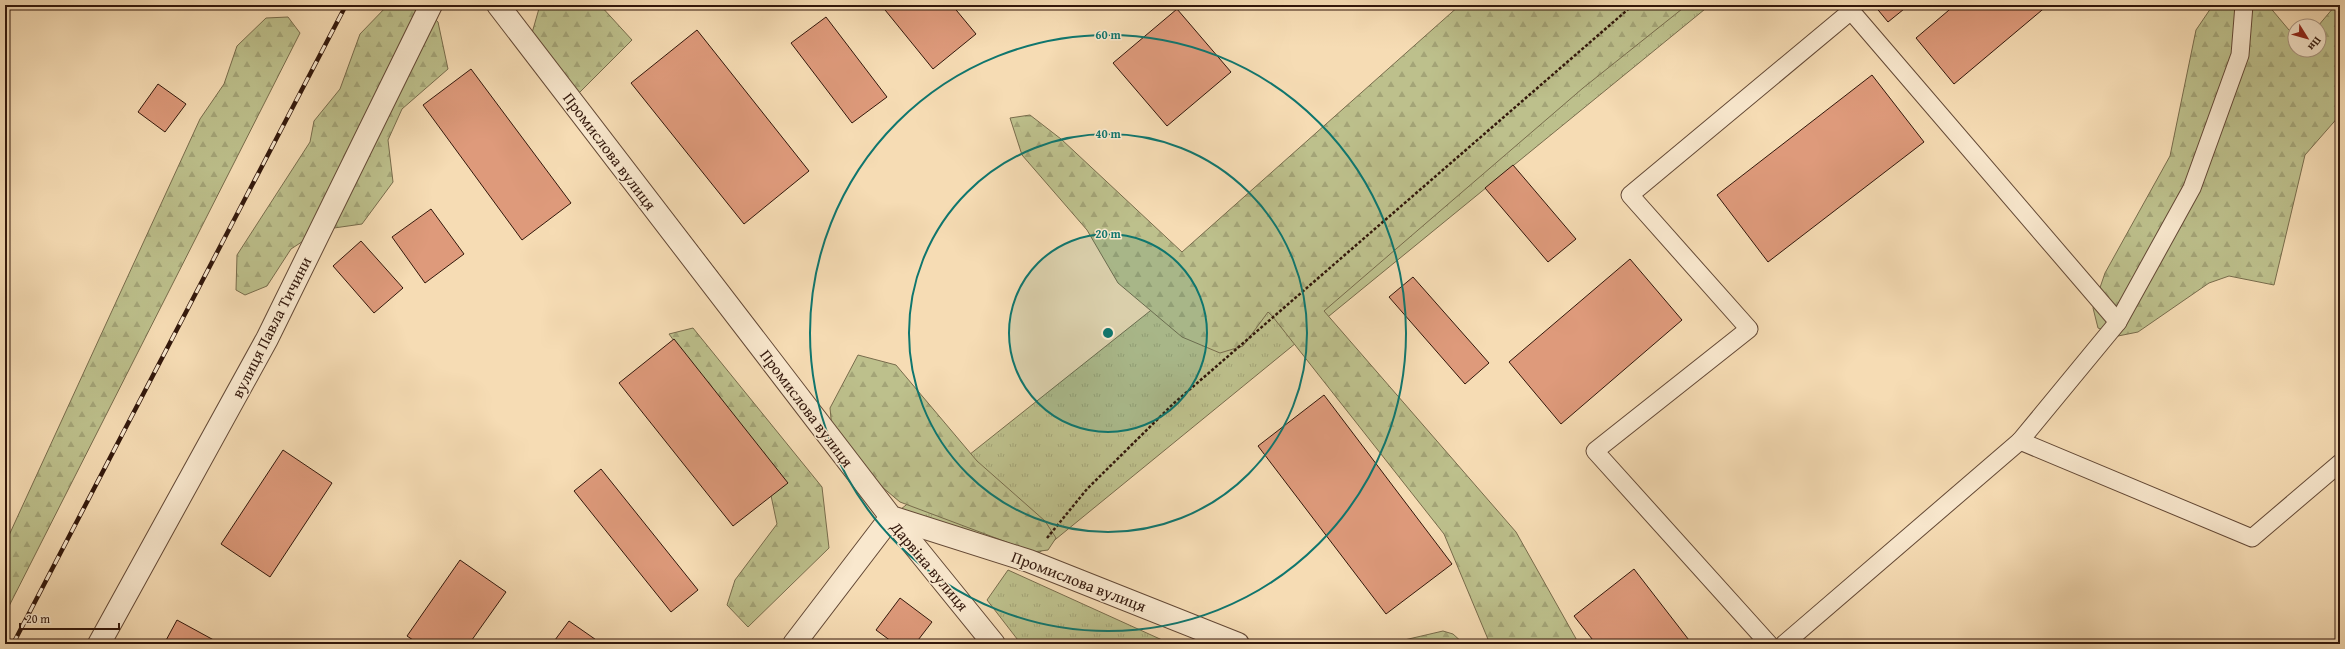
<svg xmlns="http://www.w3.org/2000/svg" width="2345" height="649" font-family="'Gentium Book Plus',serif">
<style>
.grass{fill:url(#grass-tufts);stroke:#786c4c}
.forest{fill:url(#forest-firs);stroke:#786c4c}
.building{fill:#de9a7b;stroke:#32170b}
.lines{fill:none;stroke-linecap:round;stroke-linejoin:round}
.lane-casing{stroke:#634835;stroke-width:19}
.street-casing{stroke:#634835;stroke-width:24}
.path{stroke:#32170b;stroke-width:2.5;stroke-dasharray:3 2;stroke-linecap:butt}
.lane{stroke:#f9e8ce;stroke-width:17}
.street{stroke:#f9e8ce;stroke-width:22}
.rail-casing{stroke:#32170b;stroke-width:4.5}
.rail{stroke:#f9e8ce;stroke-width:3;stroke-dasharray:9;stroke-linecap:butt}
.ring{fill:none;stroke:#0f766e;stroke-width:2}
.labels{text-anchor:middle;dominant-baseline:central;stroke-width:3;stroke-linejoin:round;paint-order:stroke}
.street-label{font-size:16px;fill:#32170b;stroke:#f9e8ce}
.centre{fill:#0f766e;stroke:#f9e8ce;stroke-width:2}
.ring-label{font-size:12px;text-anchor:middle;font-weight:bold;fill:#0f766e;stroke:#f9e8ce;stroke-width:3;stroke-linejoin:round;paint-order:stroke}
</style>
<defs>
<pattern id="grass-tufts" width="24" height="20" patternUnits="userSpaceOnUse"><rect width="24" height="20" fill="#bdc08c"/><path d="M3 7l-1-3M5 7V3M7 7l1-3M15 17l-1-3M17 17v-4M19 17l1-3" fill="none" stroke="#a3a477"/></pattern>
<pattern id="forest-firs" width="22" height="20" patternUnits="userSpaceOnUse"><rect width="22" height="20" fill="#bdc08c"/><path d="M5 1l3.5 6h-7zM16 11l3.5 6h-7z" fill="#a3a477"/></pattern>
</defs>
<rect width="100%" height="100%" fill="#f6dcb4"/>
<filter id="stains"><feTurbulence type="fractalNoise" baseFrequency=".005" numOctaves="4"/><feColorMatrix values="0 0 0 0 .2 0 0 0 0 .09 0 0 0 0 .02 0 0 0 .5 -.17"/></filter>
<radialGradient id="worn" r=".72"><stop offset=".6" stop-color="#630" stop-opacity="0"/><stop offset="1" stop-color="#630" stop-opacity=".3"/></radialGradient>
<g class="grass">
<path d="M1490,5H1710L1029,561L891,517L1228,249Z"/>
<path d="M1008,570L1171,644H1021L987,600Z"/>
</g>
<g class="forest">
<path d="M388,5H421L438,22L448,69L402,109L388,140L393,182L362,224L320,230L291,249L267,286L245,295L236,290L237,255L310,142L314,121L340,89L360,34Z"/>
<path d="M540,5H600L632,40L579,93L718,273L712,289L532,33Z"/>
<path d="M1460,5H1687L1583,88L1324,311L1516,532L1579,644H1490L1444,534L1273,317L1268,312L1243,346L1220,353L1182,337L1118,283L1087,230L1022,155L1010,118L1030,115L1061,139L1182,252Z"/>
<path d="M2213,5H2268L2289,30L2295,33V50H2319L2318,26L2334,7L2340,6V115L2305,155L2274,285L2229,276L2209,283L2138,332L2118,336L2098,328L2093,308L2105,273L2170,156L2196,30Z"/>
<path d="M288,17L300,33L5,614V544L200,119L224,84L237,46L266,18Z"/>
<path d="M693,328L822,487L829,548L748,627L727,605L735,580L777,524L765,467L669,334Z"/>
<path d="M858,355L896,365L977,461L1045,521L1056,538L1048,550L1033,552L900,502L869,476L832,429L830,408Z"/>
<path d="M1443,631L1453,634L1464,644H1387Z"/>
</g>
<g class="building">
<path d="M881,5H952L976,34L933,69Z"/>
<path d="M1874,5H1909L1888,22Z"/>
<path d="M1955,5H2048L1954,84L1916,38Z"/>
<path d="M1177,9L1231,72L1167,126L1113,63Z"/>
<path d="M826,17L887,97L852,123L791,43Z"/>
<path d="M697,30L809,171L744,224L631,83Z"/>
<path d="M471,69L571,203L522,240L423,105Z"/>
<path d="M1872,75L1924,142L1768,262L1717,195Z"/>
<path d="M158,84L186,104L165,132L138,112Z"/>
<path d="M1513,165L1576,239L1548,262L1485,188Z"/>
<path d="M431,209L464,254L425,283L392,237Z"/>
<path d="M361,241L403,288L374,313L333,266Z"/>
<path d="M1630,259L1682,320L1561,424L1509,362Z"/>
<path d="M1413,277L1489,363L1465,384L1389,297Z"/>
<path d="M674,339L788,483L733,526L619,383Z"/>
<path d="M1324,395L1452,564L1386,614L1258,446Z"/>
<path d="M283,450L332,483L270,577L221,544Z"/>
<path d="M601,469L698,590L671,612L574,491Z"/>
<path d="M460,560L506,592L469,644H419L407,636Z"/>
<path d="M1634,569L1692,644H1596L1574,616Z"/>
<path d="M900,598L932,622L915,644H895L876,630Z"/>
<path d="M177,620L221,644H164Z"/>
<path d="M569,621L602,644H552Z"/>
</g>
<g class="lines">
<g class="lane-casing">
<g id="lane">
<path d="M2020,441L2118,322L2192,188L2240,55L2244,5"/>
<path d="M1769,644L1595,451L1749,329L1630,195L1851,11L2118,322"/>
<path d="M1784,644L2020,441L2252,538L2340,463"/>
</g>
</g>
<g class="street-casing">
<g id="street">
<path d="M498,5L891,517L1029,561L1238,644"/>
<path d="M99,644L267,339L431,5"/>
<path d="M794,644L891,517L994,644"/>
</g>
</g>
<path class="path" d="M1047,538L1087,489L1173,404L1633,5"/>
<use href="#lane" class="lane"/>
<use href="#street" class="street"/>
<g class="rail-casing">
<path id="rail" d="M13,644L346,5"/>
</g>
<use href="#rail" class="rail"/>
</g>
<circle cx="1108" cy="333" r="99" fill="#0f766e" fill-opacity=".12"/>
<g class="ring">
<circle cx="1108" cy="333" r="99"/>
<circle cx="1108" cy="333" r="199"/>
<circle cx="1108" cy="333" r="298"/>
</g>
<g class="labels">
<g class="street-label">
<text transform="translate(610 151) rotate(53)">Промислова вулиця</text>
<text transform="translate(271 327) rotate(-63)">вулиця Павла Тичини</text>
<text transform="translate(807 408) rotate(53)">Промислова вулиця</text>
<text transform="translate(930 566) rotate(50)">Дарвіна вулиця</text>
<text transform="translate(1079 581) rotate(21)">Промислова вулиця</text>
</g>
</g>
<circle cx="1108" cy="333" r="6" class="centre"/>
<g class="ring-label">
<text x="1108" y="39">60 m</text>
<text x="1108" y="138">40 m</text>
<text x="1108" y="238">20 m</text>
</g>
<rect width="2345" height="649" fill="none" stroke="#f6dcb4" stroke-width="20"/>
<rect x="6" y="6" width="2333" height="637" fill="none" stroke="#32170b" stroke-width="2"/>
<rect x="10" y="10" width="2325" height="629" fill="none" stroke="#32170b"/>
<g transform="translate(2307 38) rotate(127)"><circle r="19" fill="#f9e8ce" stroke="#a99480"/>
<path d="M0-3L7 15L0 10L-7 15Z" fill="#8f2418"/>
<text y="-6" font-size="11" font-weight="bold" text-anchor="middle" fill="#32170b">Пн</text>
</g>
<path d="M20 623v6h99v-6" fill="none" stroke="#32170b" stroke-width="2"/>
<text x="26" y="623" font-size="12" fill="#32170b" stroke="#f9e8ce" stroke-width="3" paint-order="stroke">20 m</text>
<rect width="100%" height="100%" filter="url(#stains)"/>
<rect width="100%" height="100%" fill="url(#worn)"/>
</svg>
